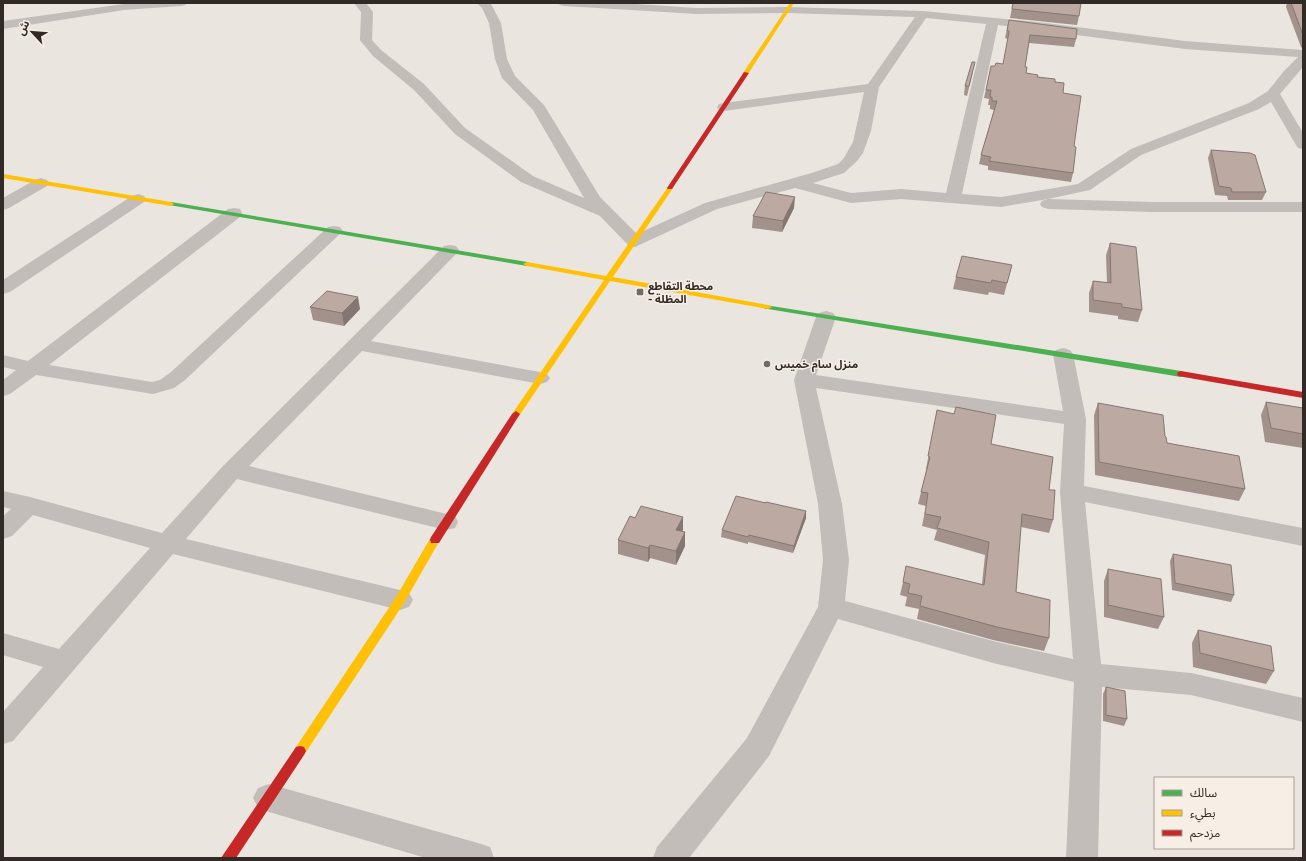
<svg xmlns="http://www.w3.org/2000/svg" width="1306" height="861" font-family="Figtree,'Noto Sans Arabic',sans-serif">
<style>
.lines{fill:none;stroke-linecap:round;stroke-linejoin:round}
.street{fill:#c2bdb8;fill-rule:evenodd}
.fast{fill:#4caf50;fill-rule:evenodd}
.slow{fill:#ffc107;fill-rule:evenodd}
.jam{fill:#c62828;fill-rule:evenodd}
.wall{fill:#a2928b}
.shaded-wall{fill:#847771}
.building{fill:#bcaaa2;stroke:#847771}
.poi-dot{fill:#726b67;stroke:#f7efe5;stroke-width:1.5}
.labels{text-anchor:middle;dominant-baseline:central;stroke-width:3;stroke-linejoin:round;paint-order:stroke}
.poi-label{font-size:11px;font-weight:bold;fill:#322a27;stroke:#f7efe5;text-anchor:start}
</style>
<rect width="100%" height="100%" fill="#eae5df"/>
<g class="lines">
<g class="street">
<path d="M187,3L185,5L181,6L124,10L3,29V21L124,4Z"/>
<path d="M354,3H366L373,12L372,40L381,50L424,84L465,128L533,176L584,198L533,110L502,78L495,59L489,23L482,8L477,3L491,4L501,23L507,59L515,76L544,105L600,197L637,234L705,203L815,172L838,164L844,158L853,142L864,92L724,111L719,110L717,107L719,104L724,103L868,84L915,17L787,13L697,14L564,6L560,5L558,3H621L697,8L787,7L923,11L1046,23L1185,41L1303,50V67L1280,94L1303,133V149L1298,148L1296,145L1271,102L1259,109L1141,155L1090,190L1048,199L1153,202H1303V212H1153L1048,209L1042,207L1040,204L1042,201L1048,199L1001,207L901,199L851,203L795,188L717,209L635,247L629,246L600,216L521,182L455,134L414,90L373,56L360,40L361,12ZM926,18L986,24L946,193L901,189L851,193L813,183L844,173L857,161L863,153L871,131L879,87ZM998,25L1185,49L1298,57L1284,71L1268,91L1249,103L1131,149L1078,184L1001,197L962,194Z"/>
<path d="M41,178L47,180L49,183L47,186L9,208L3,210V198L35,180Z"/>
<path d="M138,194L144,196L146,199L144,202L10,292L3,294V280L132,196Z"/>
<path d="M234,208L240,209L242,213L240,217L49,365L152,382L160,380L171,372L328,227L334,226L340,227L343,231L185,380L174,388L153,394L36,375L10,394L3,396V380L16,370L3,367V355L28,361L228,209Z"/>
<path d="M450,245L456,246L459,250L456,254L371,341L540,372L547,374L550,378L547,382L540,384L362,351L249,466L455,516L458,522L455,528L446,530L237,479L186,539L400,590L409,593L413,600L409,607L400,610L173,554L13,741L3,744V712L43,667L3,655V633L59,649L150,548L33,515L12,536L3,539V516L11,509L3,507V491L30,497L162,533L224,465L444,246Z"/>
<path d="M826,311L833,313L836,317L816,375L1063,411L1053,354L1056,350L1063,348L1070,350L1073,354L1086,419L1084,486L1303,528V546L1085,502L1101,664L1191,673L1303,698V722L1191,695L1102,687L1098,858H1066L1074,682L993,663L838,619L769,756L689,858H653L657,847L747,738L818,607L823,560L818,504L794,380L816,317L819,313ZM816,388L1064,424L1060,492L1073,659L993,641L845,601L849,560L842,504Z"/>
<path d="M269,784L478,843L490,847L494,858H426L269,812L258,808L253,798L258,788Z"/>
</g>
<g class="fast">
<path d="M171,202L527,262L531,264L527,266L169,205V203Z"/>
<path d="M765,305L1181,371L1185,374L1181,377L768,309H765L764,307Z"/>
</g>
<g class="slow">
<path d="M790,3H794L748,74H744L743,73Z"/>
<path d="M3,174L171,202L174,204L171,206L3,178Z"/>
<path d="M670,186L673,188L613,277L768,305L772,307L768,309L610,281L519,416H513L512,414L604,280L527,266L523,264L527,262L606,276L668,187Z"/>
<path d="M435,536L439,537L440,540L404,603L304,755L300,756L296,755L294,751L296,747L396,597L431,537Z"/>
</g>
<g class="jam">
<path d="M744,72L749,73L672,189H668L667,188Z"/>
<path d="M1181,371L1303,392V398L1178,376L1177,374L1178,372Z"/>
<path d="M516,411L520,414L439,543H431L430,540L431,537L512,414Z"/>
<path d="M300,746L304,747L306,751L304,755L236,858H221L296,747Z"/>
</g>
</g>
<g class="wall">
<path d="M1013,3L1079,16L1077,25L1010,18Z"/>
<path d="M1287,3H1303V49L1301,47L1286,7Z"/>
<path d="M1009,20L1076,39L1074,47L1029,43L1025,67L1026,73L1055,82L1063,93L1074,146L1073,173L1071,182L988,170V166L979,164L981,155L994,110L990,109V105H988L989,99L984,98L991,66H995L1003,64L1008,39L1005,38Z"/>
<path d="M973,72L967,96L964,95L965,86Z"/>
<path d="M1211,150L1266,192L1262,200H1228L1227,196L1215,195L1208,158Z"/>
<path d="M794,208L782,232L752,228L753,216Z"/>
<path d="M1110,243L1142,310L1138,322L1118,319V316L1089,312V293L1093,281L1107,283L1106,255Z"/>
<path d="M1012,265L1004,295L989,292L988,295L953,289L956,277Z"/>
<path d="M310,307L360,309L344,326L313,320Z"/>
<path d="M1266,402L1303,408V448L1265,442L1261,415Z"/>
<path d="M1098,403L1165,436L1167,443L1245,489L1239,501L1095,475L1094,415Z"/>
<path d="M937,410L991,444L1049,490L1053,520L1049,533L1021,527L1016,592L1049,638L1044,651L993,640L917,619L919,609L905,606L907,597L900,595L903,582L982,584L985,555L934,540L937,530L922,526L926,506L918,504L927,469H926Z"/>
<path d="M766,503L806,511V518L793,553L748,542V544L721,537L722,530Z"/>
<path d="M683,517L682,532H685V546L676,565L650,558L648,562L618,554V540L635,518Z"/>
<path d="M1173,554L1234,595L1231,602L1172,590L1170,561Z"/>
<path d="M1108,569L1164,617L1158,629L1104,617V581Z"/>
<path d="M1198,630L1274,671L1266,684L1193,667L1192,643Z"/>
<path d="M1106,687L1127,719L1124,726L1103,721V694Z"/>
</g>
<g class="shaded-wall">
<path d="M795,197L794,208L782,232L783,221Z"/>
<path d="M358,297L360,309L344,326L342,313Z"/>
<path d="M806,511V518L793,553L794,546Z"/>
<path d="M683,517V530L676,544V530Z"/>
<path d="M685,532V546L676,565V551Z"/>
<path d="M650,545V558L648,562V548Z"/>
</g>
<g class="building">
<path d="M1013,3H1081L1079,16L1012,9Z"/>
<path d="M1291,3H1303V35Z"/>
<path d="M1009,20L1077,29L1076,39L1030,35L1025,67H1027L1026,73L1038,75L1037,77L1055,79V82L1064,83L1063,93L1081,96L1074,146L1076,147L1073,173L989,161L991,157L981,155L997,101H992V97H990L991,90H986L991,66H995L996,63L1003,64L1009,32V31H1007Z"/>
<path d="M972,62H975L969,86H965Z"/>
<path d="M1211,150L1250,153L1255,155L1266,192H1232L1231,188L1219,186Z"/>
<path d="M766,192L795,197L783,221L753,216Z"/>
<path d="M1110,243L1136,247L1142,310L1122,307V304L1093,300V281L1111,283Z"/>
<path d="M962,256L1012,265L1007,283L992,280L991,283L956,277Z"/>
<path d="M327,291L358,297L342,313L310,307Z"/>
<path d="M1266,402L1303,408V434L1271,428Z"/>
<path d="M1098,403L1163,415L1165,436L1166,437L1167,443L1239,456L1245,489L1099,462Z"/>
<path d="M956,407L996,415L991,444L1053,457L1049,490H1055L1053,520L1022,514L1016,592L1050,600L1049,638L997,627L920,606L922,596L908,593L910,584L903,582L906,566L984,585L989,542L937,528L941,517L925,514L928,493L921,492L930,457L928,456L937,410L954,414Z"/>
<path d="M736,496L766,503V502L806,511L794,546L749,535L748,537L722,530Z"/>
<path d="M641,506L683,517L676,530L685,532L676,551L650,545L648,548L618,540L630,516L635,518Z"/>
<path d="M1173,554L1231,565L1234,595L1175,583Z"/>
<path d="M1108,569L1161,579L1164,617L1108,605Z"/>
<path d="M1198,630L1271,646L1274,671L1200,653Z"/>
<path d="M1106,687L1125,691L1127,719L1106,715Z"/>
</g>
<g class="poi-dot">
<rect x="636" y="288" width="8" height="8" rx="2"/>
<circle cx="767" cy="364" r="4"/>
</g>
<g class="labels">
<g class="poi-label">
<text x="648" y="286">محطة التقاطع<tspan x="648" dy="13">- المظلة</tspan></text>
<text x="775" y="364">منزل سام خميس</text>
</g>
</g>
<rect width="1306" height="861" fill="none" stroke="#322a27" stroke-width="8"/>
<rect x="1154" y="777" width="140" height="72" fill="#f7efe5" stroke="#a8a099"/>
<rect x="1162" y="790" width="20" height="6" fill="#4caf50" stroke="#a8a099"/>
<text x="1190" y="797" font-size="12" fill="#322a27">سالك</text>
<rect x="1162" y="810" width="20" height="6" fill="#ffc107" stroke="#a8a099"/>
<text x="1190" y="817" font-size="12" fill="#322a27">بطيء</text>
<rect x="1162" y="830" width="20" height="6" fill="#c62828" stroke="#a8a099"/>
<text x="1190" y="837" font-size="12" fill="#322a27">مزدحم</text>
<g transform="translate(32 32) rotate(296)" stroke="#f7efe5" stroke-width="3" paint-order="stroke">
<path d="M0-3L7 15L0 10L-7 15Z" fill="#322a27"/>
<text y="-6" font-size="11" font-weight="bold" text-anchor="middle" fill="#322a27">ش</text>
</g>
</svg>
